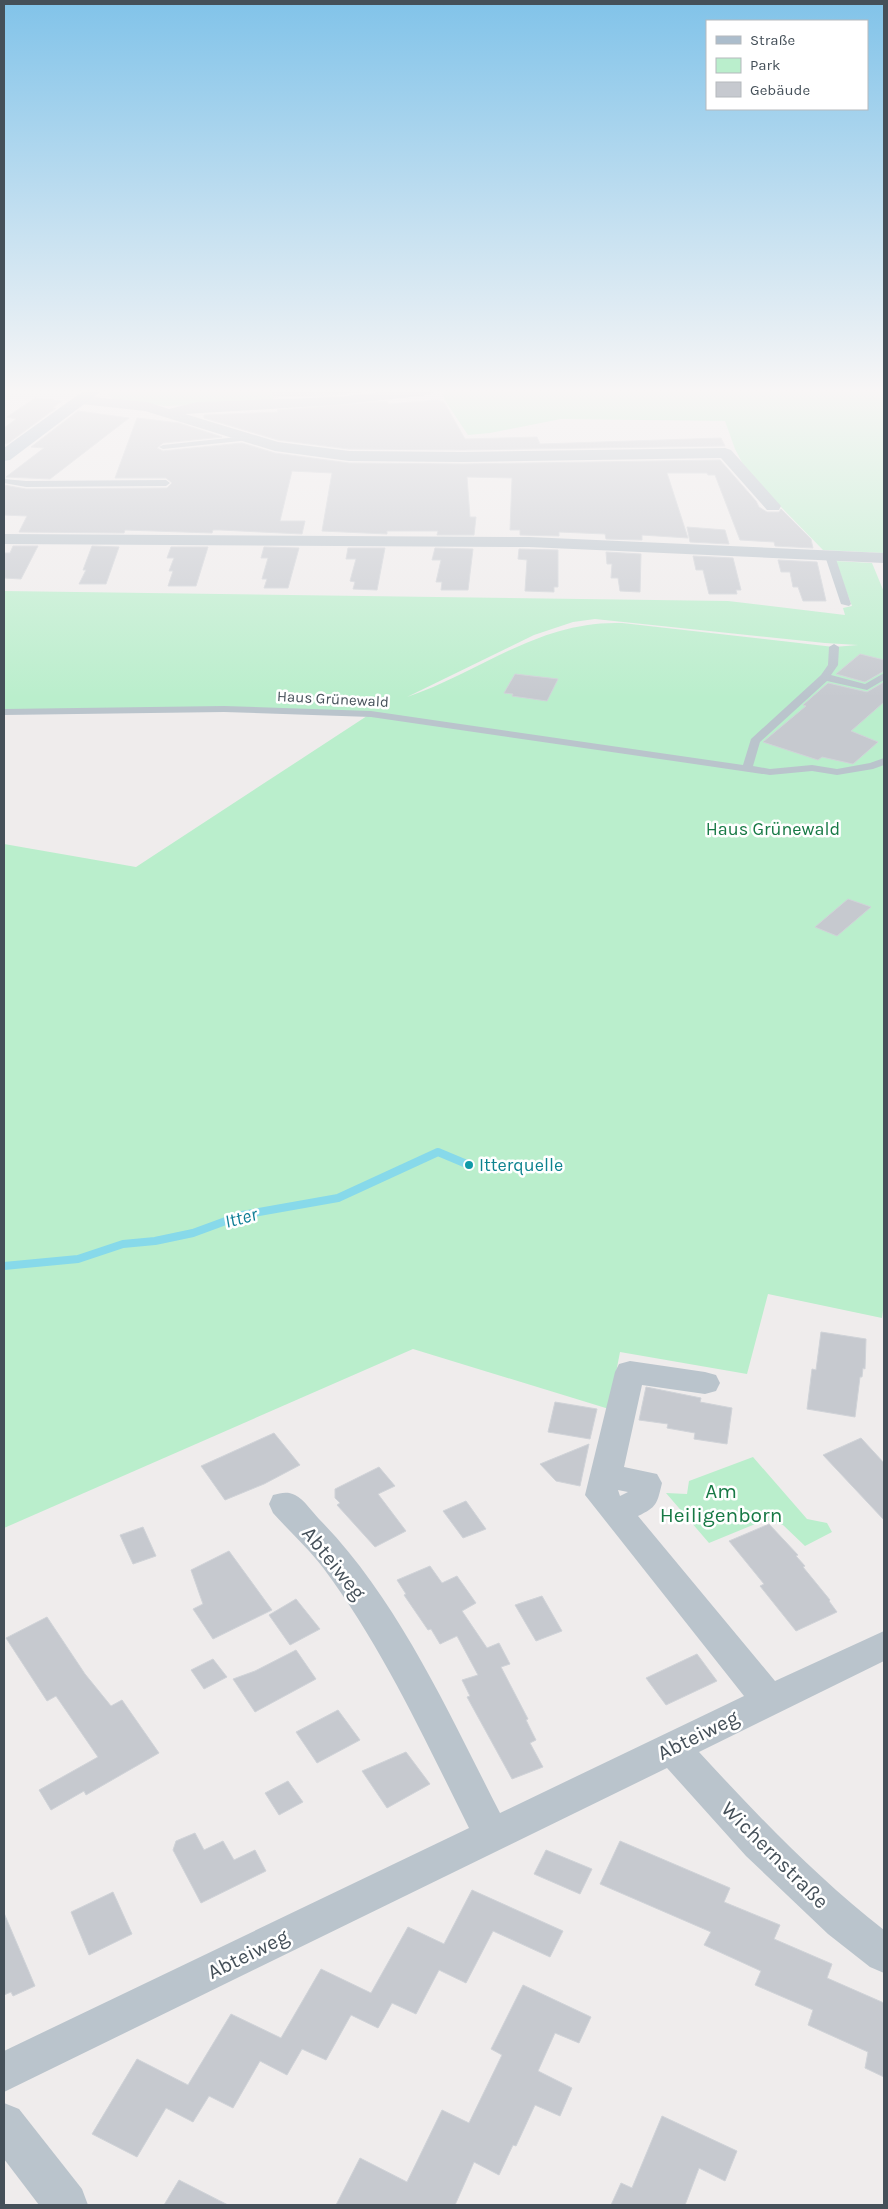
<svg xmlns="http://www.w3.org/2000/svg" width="888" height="2209" font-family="Karla,sans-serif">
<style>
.green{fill:#baeecc;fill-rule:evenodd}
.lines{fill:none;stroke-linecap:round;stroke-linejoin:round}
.stream{stroke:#87d9ea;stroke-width:8}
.building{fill:#c6c9cf;stroke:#d0d3d8}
.lane{fill:#bac4cc;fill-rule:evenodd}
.street{fill:#bac4cc;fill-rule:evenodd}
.primary{fill:#acbdcc;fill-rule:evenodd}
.culture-dot{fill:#0f9aa8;stroke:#fff;stroke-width:2}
.labels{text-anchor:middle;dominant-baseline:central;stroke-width:5;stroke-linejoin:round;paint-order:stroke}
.far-street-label{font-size:15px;fill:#455059;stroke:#fff}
.park-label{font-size:18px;fill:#177945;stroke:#fff}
.culture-label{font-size:18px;fill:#0d838f;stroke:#fff;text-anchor:start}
.water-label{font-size:19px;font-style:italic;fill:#0d7d95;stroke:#fff}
.near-park-label{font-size:21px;fill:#177945;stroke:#fff}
.near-street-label{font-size:21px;fill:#455059;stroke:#fff}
</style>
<rect width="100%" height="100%" fill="#efecec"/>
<g class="green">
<path d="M114,389H270L274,402L165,406L113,399L107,394Z"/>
<path d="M443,389H884V553L823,550L747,472L735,449L725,421L561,419L490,433L468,435L444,399Z"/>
<path d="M835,561L872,563L884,592V1303L882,1318L768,1294L747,1374L620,1352L609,1409L413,1349L4,1528V844L136,867L370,714L224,709L4,712V591L728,601L845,615L843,608L852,606ZM595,619L825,643L858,645L834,647L622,623C539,620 481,672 407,697L534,635L573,622Z"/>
<path d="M753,1457L807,1519L827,1523L832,1532L805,1546L783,1525L765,1520L709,1543L666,1493L687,1494L689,1481Z"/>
</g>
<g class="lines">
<path class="stream" d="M4,1266L78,1259L123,1244L155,1241L193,1233L242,1215L338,1198L438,1152L469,1165"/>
</g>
<g class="building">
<path d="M277,389H382V390L337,395L273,397L272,392H278Z"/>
<path d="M35,398L62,401L53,408H56L7,444L4,443V428L16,419L7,417Z"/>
<path d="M437,400L444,402L465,439L537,437L540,444L721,438L725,446L463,450L349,449L278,440L204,418V415L278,412L277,410L387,401L388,404Z"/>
<path d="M78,411L129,418L50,479L6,477L44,448L31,447Z"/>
<path d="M137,418L179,423L222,437L163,443L157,448L163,451L242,443L275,453L349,463L463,464L720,460L756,501L759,507L767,512H779L781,509L811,539L813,548L775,546L774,542L740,540L715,475H708L707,473H667L688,538L642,535V540L606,539L605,534L559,532V536L520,535V530H510L512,478L467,477L470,517H476L474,535H437L438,531H387V534L322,531L332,473L292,471L280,521H305L302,534L220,530H213L212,533L125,530L124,533L19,532L27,516L4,515V485L26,489L167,488L172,483L166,478H115Z"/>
<path d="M687,527L725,530L729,544L690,542Z"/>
<path d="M13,546H38L21,579L4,578V553H10Z"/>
<path d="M92,546L119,547L106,584H79L86,570H83Z"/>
<path d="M171,547H208L196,586H168L173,571H169L174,558H167Z"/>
<path d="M264,547L299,548L288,588H264L267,579H262L268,558H261Z"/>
<path d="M348,548H385L377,590L353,589L355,582L350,581L356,559H346Z"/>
<path d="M435,548L473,549L468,590H441L442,582H436L441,560H432Z"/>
<path d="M519,549L558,550V587H554V592L525,591L527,560L518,559Z"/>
<path d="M606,552L641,554L640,592L620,591L618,578H611L612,564H607Z"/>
<path d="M693,556L733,558L741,590H736L737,594H709L703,570H696Z"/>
<path d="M778,560L817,562L826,601H803L798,587H793L790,572H781Z"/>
<path d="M860,654L884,660V671L865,682L836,674Z"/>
<path d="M515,674L558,679L547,701L512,696L513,694L504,693Z"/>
<path d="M884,682V702L851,731L878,742L853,764L822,757L818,760L763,742L806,706L803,705L828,683L867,692Z"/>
<path d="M848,899L871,907L837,936L815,927Z"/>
<path d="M821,1332L866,1339L865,1369L863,1368L862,1377H860L855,1417L807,1409L812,1369L816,1370Z"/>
<path d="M646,1387L701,1398L700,1402L732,1408L727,1444L694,1439L695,1433L667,1428L668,1424L639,1420Z"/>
<path d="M555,1402L597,1409L590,1439L548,1432Z"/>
<path d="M274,1433L300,1465L264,1484L225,1500L201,1466Z"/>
<path d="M861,1438L884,1463V1520L823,1455Z"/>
<path d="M589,1444L580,1486L556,1481L540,1464Z"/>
<path d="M379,1467L395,1486L378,1494L406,1531L375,1547L337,1505L340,1503L335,1498V1489Z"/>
<path d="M466,1501L486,1529L463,1538L443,1511Z"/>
<path d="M769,1524L798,1555L796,1556L805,1566L803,1567L830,1600L829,1601L837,1612L796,1631L760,1586L764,1584L729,1541Z"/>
<path d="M143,1527L156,1556L133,1564L120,1535Z"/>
<path d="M229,1551L272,1610L213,1639L193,1609L203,1604L191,1570Z"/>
<path d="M430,1566L442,1583L457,1576L476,1603L462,1611L487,1648L499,1643L510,1664L501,1667L528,1719L526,1720L536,1740L530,1743L543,1767L512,1779L467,1697L470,1696L462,1680L478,1675L457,1636L440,1644L431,1629L428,1630L404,1595L406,1594L397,1580Z"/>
<path d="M542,1596L562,1631L536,1641L515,1605Z"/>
<path d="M296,1599L320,1629L290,1645L269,1615Z"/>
<path d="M47,1617L85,1674L111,1706L122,1700L159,1753L86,1795L84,1791L51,1810L39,1790L98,1757L56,1696L47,1701L6,1638Z"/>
<path d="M296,1650L316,1679L255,1712L233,1679L255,1671Z"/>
<path d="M697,1654L717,1681L666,1705L646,1678Z"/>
<path d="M213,1659L227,1677L204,1689L191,1670Z"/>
<path d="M338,1710L360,1740L317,1763L296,1732Z"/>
<path d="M406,1752L430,1784L387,1808L362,1771Z"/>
<path d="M288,1781L303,1802L279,1815L265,1793Z"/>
<path d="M195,1833L204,1850L223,1841L234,1860L255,1850L266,1871L201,1903L173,1850L176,1841Z"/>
<path d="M620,1841L730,1888L724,1902L780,1925L774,1939L832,1964L827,1978L884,2003V2077L865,2068L868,2052L808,2025L813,2010L755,1985L761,1971L704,1945L711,1932L600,1884Z"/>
<path d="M546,1850L592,1869L580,1894L534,1874Z"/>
<path d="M472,1890L563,1931L550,1957L493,1931L466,1983L439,1970L416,2014L392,2003L378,2028L351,2015L326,2060L302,2049L287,2075L260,2061L233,2108L209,2096L193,2122L166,2108L137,2157L92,2134L137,2059L188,2085L231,2014L281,2038L321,1969L371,1993L408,1927L444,1944Z"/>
<path d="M113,1892L132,1934L89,1955L71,1912Z"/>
<path d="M4,1913L35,1986L13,1996L11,1992L4,1995Z"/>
<path d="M523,1985L591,2017L579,2043L555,2033L538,2071L572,2088L560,2116L535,2105L516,2146L513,2145L499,2175L474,2162L455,2205H336L360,2158L407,2182L442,2110L469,2123L502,2055L491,2049Z"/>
<path d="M662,2116L737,2151L725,2181L699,2168L685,2205H611L621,2183L632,2188Z"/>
<path d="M179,2180L228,2205H164Z"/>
</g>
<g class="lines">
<g class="lane">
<path d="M247,436L251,438L250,440L163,449L159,447L163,445Z"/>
<path d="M4,479L26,481L166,480L170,483L166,486L26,487L4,483Z"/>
<path d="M830,553L835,556L851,604L849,606L841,604L825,556Z"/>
<path d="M834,644L839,647L838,665L831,675L865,684L884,673V680L867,690L827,681L760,742L753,766L770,769L812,765L837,769L870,763L884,758V765L873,769L837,775L812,771L770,775L371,717L224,712L4,715V709L224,706L371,711L743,765L751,739L821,675L828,665L829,647Z"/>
</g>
<g class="street">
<path d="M408,389H435L436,391L429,395L337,405L185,414L278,442L349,451L463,452L725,448L731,450L781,506L779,510H767L721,458L463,462L349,461L275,451L145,411L81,404L74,400L81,396L147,402L169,409L197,402L337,397Z"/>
<path d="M4,534L529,537L884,553V563L529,547L4,544Z"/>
<path d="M630,1361L705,1372L716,1375L720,1383L716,1391L705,1394L642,1385L624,1467L657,1474L662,1483C657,1504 657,1507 638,1516L775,1681L884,1631V1661L699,1752C757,1815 816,1877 884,1930V1973L870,1967L828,1934L746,1856L667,1768L4,2092V2051L469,1828C425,1740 383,1648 324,1569C309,1549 290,1532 273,1513L269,1504L273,1495C281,1493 287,1491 295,1495C304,1499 312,1512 319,1519C398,1599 449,1714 500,1813L744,1696L585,1495L615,1372L619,1364ZM618,1490L628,1492L620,1496Z"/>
<path d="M4,2103L19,2109L82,2189L88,2205H39L4,2159Z"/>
</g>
<path class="primary" d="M86,389H104L10,460L4,461V448Z"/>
</g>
<linearGradient id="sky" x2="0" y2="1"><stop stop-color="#81c3e9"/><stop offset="0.56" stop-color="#f8f6f6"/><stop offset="1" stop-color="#f8f6f6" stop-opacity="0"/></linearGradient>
<rect width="888" height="698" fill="url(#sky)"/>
<circle class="culture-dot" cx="469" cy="1165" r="5"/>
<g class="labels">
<g class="far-street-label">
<text transform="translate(333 699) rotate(3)">Haus Grünewald</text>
</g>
<g class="park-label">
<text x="773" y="829">Haus Grünewald</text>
</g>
<g class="culture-label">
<text x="479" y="1165">Itterquelle</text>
</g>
<g class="water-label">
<text transform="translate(241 1218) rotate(-15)">Itter</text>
</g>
<g class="near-park-label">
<text x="721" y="1491">Am<tspan x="721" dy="24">Heiligenborn</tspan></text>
</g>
<g class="near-street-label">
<text transform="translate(334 1563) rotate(51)">Abteiweg</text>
<text transform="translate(698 1735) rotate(-26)">Abteiweg</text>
<text transform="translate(775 1855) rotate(45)">Wichernstraße</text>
<text transform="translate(248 1954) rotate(-26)">Abteiweg</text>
</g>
</g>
<rect width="888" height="2209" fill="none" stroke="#455059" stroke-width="10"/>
<rect x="706" y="20" width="162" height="90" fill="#ffffff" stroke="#b5b9bd"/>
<rect x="716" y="36" width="25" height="8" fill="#acbdcc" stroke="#b5b9bd"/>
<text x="750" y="45" font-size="15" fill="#455059">Straße</text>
<rect x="716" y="58" width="25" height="15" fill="#baeecc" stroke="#b5b9bd"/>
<text x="750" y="70" font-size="15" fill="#455059">Park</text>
<rect x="716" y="82" width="25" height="15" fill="#c6c9cf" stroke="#b5b9bd"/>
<text x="750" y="95" font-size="15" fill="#455059">Gebäude</text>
</svg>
